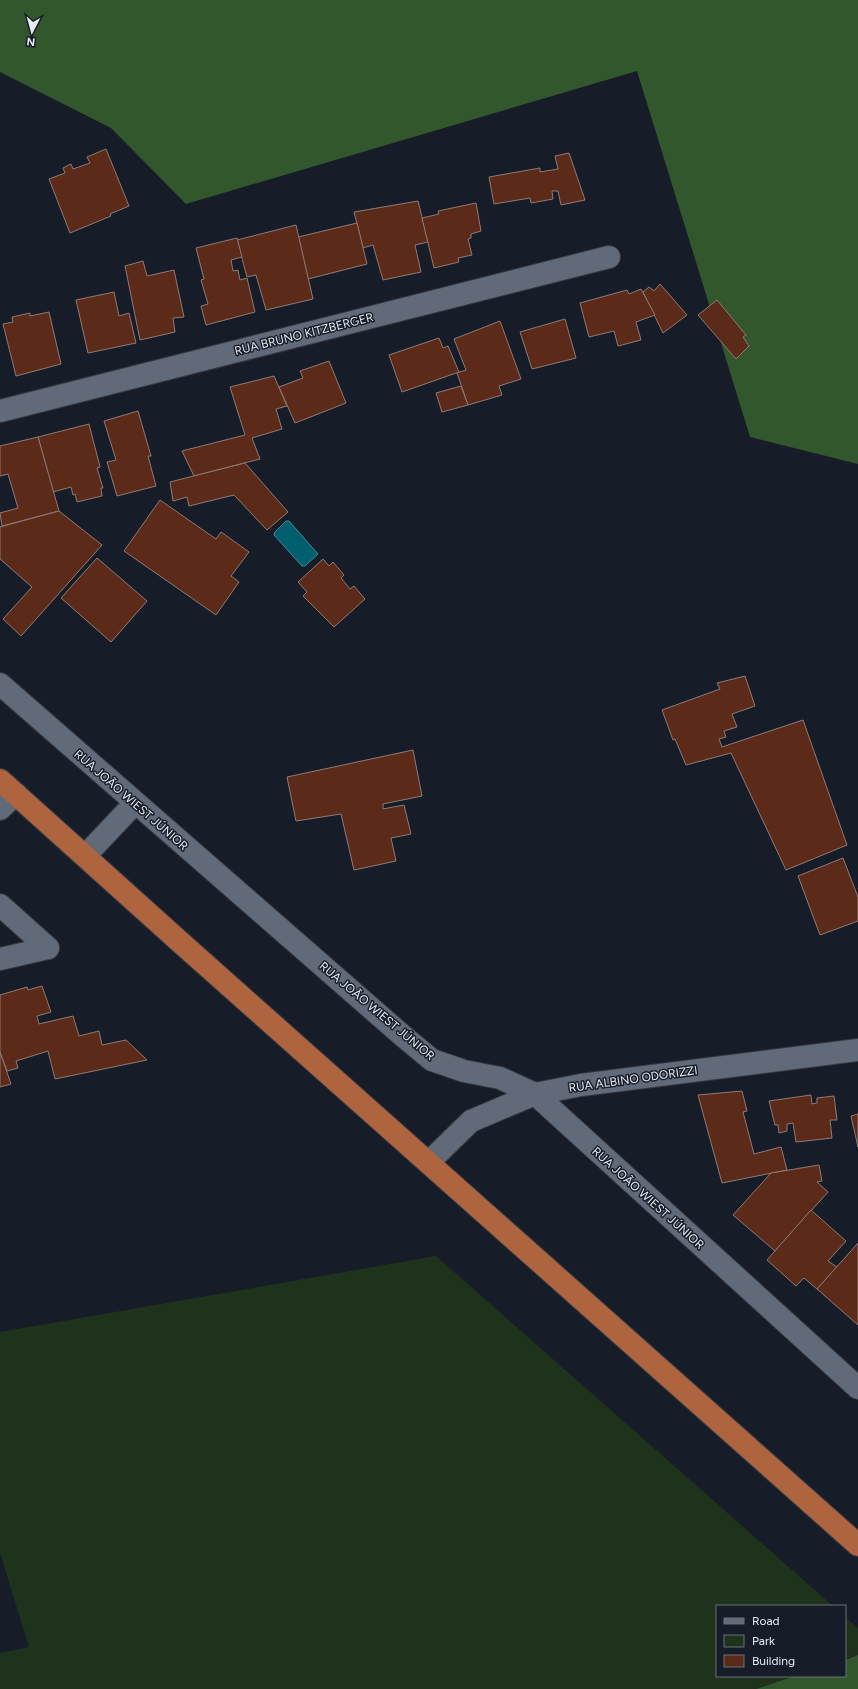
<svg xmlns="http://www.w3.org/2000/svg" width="858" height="1689" font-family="Figtree,sans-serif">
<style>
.green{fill:#1f331c}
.forest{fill:#33572d}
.water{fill:#005f6f;stroke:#458a97}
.building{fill:#5c2a19;stroke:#8e7b76}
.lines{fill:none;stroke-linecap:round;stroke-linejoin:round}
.minor-casing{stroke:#353a43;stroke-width:24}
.trunk-casing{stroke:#353a43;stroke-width:24}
.minor{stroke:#616a78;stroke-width:22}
.trunk{stroke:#ae643e;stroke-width:22}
.labels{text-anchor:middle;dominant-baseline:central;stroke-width:3;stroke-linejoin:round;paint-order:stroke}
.street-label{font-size:12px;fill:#e7edf5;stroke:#161d28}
</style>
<rect width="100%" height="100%" fill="#161d28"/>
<g class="green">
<path d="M436,1256L833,1606H717V1676H795L755,1689H0V1653L29,1647L0,1553V1332Z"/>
<path d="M845,1617L858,1628V1655L845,1659Z"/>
</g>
<g class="forest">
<path d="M0,0H858V464L750,437L637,71L186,204L111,128L0,72Z"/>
<path d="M858,1655V1689H756L795,1676H845V1660Z"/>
</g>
<path class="water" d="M286,521H289L318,554L305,566H302L274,535L275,532Z"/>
<g class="building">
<path d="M106,149L129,206L110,214L111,216L70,233L49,179L65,173L63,168L71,164L73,169L90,163L87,157Z"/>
<path d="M569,153L585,200L561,205L558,191H552L553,199L531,203L530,198L494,204L489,177L540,168V172L558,169L555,156Z"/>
<path d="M418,201L428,242L415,245L421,272L383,280L373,245L363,248L354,212Z"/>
<path d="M476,203L481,231L471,234V238L468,239L472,255L458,258L459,262L434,268L422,218L439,214L438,211Z"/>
<path d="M357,223L367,264L308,279L298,237Z"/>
<path d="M296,225L313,299L266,310L256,275L247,277L237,240Z"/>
<path d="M237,238L242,257L231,260L233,271L238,270L240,280L247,278L255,312L206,325L201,306L208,304L201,280L204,279L196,248Z"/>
<path d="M143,261L147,276L174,270L184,317L173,318L175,332L140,340L125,266Z"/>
<path d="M660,284L687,315L663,333L643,292L649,287L654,291Z"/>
<path d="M641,289L655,315L636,322L641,340L618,346L614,331L589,337L580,303L627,290L629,294Z"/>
<path d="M114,292L119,316L129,313L136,343L88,353L76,300Z"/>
<path d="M717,300L746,335L743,337L749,346L736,359L698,315Z"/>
<path d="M49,312L61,364L16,376L3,324L13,322L12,317L30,313V316Z"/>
<path d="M565,319L576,358L532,369L520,332Z"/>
<path d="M500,321L521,379L499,386L502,395L468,405L457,373L466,370L454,339Z"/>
<path d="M439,338L443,348L448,346L459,372L402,392L389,355Z"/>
<path d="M329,361L346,403L295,423L279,387L303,378L300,371Z"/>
<path d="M274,376L287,406L276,409L282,429L252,438L260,459L194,476L182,451L245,435L230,387Z"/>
<path d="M461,386L468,405L442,412L436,393Z"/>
<path d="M138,411L151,456H148L156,486L117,496L107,462L116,460L104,421Z"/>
<path d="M89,424L100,467L97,468L103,488H101L102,496L77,502L75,494L73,495L71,487L53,492L38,437Z"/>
<path d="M38,437L59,511L2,526L0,513L18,508L8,474L0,476V446Z"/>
<path d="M245,463L288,512L267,530L234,495L189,506L187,497L173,501L170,482Z"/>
<path d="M160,500L216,539L221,532L249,552L231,576L239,582L216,615L124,551Z"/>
<path d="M59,511L102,545L21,636L3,619L32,587L0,559V527Z"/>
<path d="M97,558L147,601L111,642L61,598Z"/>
<path d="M323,559L329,566L333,562L344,575L341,578L350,589L354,586L365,599L334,627L303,596L307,592L298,582Z"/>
<path d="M745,676L755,706L732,714L737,727L724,731L726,737L719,739L722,747L803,720L847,845L786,870L731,753L686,765L675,739L673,740L662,710L720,689L717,683Z"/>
<path d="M413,750L422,796L383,804V809L404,805L411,834L391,838L396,861L354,870L341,814L296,821L287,777Z"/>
<path d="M843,858L858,897V921L820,935L798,876Z"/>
<path d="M42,986L51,1012L37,1016L39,1024L73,1016L79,1036L99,1031L102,1045L126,1040L147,1060L55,1079L48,1051L16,1061L18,1068L7,1071L0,1052V995L27,987L28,990Z"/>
<path d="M0,1052L11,1084L0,1087Z"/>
<path d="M742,1091L747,1111L743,1112L754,1154L781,1147L787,1170L722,1183L698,1095Z"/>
<path d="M811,1095L812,1104L817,1103V1098L834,1096L837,1120H830L832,1138L796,1142L793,1123L787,1124V1131L779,1133L778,1125H775L769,1101Z"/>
<path d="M858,1114V1147L851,1116Z"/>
<path d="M819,1165L822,1181L817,1182L828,1192L775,1251L733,1215L771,1173Z"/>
<path d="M811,1210L846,1241L828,1261L837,1267L817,1289L804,1278L796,1286L767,1260Z"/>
<path d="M858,1243V1325L817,1289Z"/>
</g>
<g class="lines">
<g class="minor-casing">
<g id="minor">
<path d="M0,411L609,257"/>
<path d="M0,684L403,1036L432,1060L464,1071L500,1078L535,1094L858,1388"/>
<path d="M0,809L16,794"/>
<path d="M85,856L135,803"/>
<path d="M0,905L48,948"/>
<path d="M0,959L48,948"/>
<path d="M429,1162L471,1121L535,1094L581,1085L858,1050"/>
</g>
</g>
<g class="trunk-casing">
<path id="trunk" d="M0,780L179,941L858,1545"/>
</g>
<use href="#minor" class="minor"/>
<use href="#trunk" class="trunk"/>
</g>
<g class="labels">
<g class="street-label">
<text transform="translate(304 334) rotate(-14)">RUA BRUNO KITZBERGER</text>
<text transform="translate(131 800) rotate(41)">RUA JOÃO WIEST JÚNIOR</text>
<text transform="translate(377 1011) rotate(40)">RUA JOÃO WIEST JÚNIOR</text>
<text transform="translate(633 1079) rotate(-8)">RUA ALBINO ODORIZZI</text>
<text transform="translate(648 1198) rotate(42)">RUA JOÃO WIEST JÚNIOR</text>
</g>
</g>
<rect x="716" y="1605" width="130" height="72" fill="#161d28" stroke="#6a707a"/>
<rect x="724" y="1618" width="20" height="6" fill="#616a78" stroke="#6a707a"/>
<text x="752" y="1625" font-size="12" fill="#e7edf5">Road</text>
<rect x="724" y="1635" width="20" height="12" fill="#1f331c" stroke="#6a707a"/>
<text x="752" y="1645" font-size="12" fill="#e7edf5">Park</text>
<rect x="724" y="1655" width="20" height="12" fill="#5c2a19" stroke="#6a707a"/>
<text x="752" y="1665" font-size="12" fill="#e7edf5">Building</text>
<g transform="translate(32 32) rotate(186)" stroke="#161d28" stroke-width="3" paint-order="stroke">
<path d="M0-3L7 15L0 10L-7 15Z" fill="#e7edf5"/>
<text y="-6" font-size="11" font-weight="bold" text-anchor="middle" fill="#e7edf5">N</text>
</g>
</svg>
